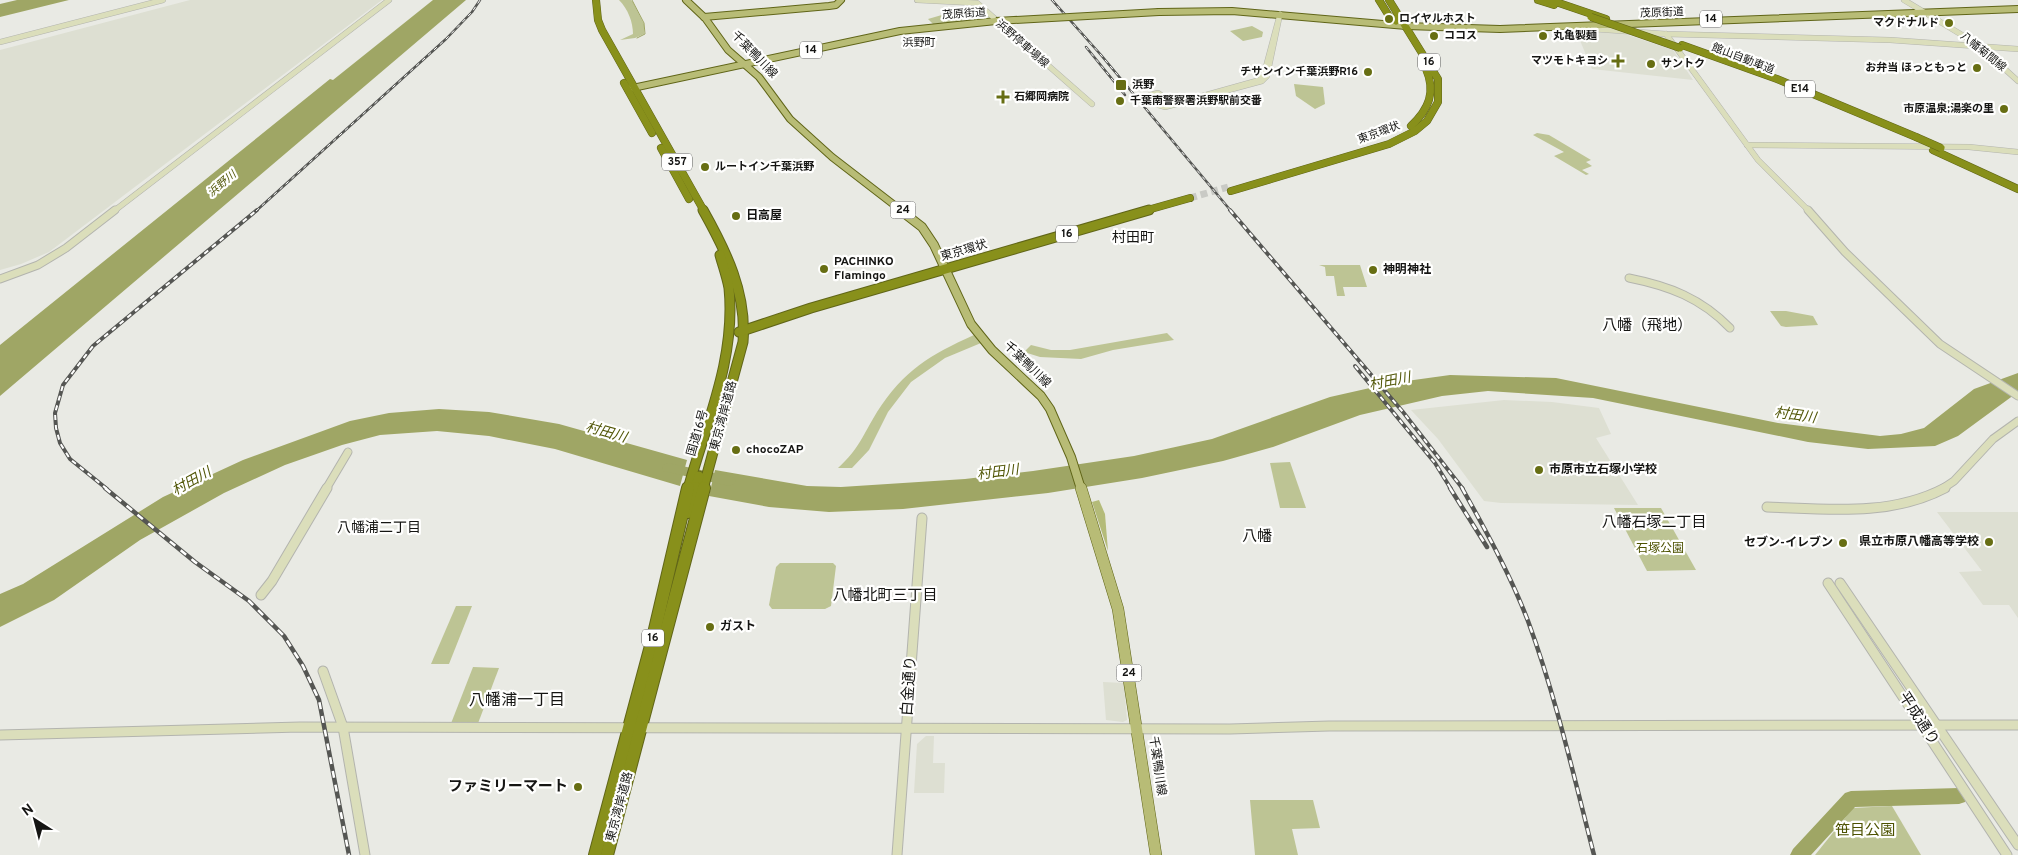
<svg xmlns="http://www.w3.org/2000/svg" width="2018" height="855" font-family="Overpass,'Noto Sans JP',sans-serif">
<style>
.built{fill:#dddfd2}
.green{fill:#bdc494}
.forest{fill:#b4bb79}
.water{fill:#9fa665}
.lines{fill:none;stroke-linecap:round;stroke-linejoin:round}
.stream{stroke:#9fa665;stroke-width:1}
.river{fill:#9fa665;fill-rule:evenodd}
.highway-tunnel{stroke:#c9cac5;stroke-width:7;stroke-dasharray:7 4;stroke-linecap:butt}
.secondary-far2-casing{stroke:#b3b4ae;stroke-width:6}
.secondary-far1-casing{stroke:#b3b4ae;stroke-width:9}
.secondary-casing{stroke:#b3b4ae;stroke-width:11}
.primary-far2-casing{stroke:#606518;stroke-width:8}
.primary-far1-casing{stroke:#606518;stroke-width:10}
.primary-casing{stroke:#606518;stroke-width:12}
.highway-far2-casing{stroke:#606518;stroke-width:8}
.highway-far1-casing{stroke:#606518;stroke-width:11}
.highway-casing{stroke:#606518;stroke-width:14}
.secondary-far2{stroke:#dbdebb;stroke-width:5}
.secondary-far1{stroke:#dbdebb;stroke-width:7}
.secondary{stroke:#dbdebb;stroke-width:9}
.primary-far2{stroke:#b8bc76;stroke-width:6}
.primary-far1{stroke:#b8bc76;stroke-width:8}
.primary{stroke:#b8bc76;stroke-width:11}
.highway-far2{stroke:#88901b;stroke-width:7}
.highway-far1{stroke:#88901b;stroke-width:9}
.highway{stroke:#88901b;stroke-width:12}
.rail-far2-casing{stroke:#555653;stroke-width:2.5}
.rail-far1-casing{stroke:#555653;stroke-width:4}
.rail-casing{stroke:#555653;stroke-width:4.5}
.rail-far2{stroke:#fffffe;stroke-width:1;stroke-dasharray:4;stroke-linecap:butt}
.rail-far1{stroke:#fffffe;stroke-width:2;stroke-dasharray:5;stroke-linecap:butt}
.rail{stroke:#fffffe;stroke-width:2.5;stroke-dasharray:7;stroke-linecap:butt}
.primary-bridge-casing{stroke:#606518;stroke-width:8;stroke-linecap:butt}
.highway-bridge-casing{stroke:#606518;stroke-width:8;stroke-linecap:butt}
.primary-bridge{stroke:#b8bc76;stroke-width:6}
.highway-bridge{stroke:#88901b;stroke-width:7}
.poi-dot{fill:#676e13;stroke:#fffffe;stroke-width:2}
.labels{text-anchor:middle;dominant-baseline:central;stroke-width:4.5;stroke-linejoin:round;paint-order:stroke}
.far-street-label{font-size:11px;fill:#151513;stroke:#fffffe}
.far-poi-label{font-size:11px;font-weight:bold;fill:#151513;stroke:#fffffe;text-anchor:start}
.shield{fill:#fffffe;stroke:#5b5b5a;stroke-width:1}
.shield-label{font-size:11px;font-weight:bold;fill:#151513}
.far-neighbourhood-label{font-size:11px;fill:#151513;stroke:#fffffe}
.far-water-label{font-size:11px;font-style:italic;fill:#525708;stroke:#fffffe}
.street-label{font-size:12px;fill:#151513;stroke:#fffffe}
.poi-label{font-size:12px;font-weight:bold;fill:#151513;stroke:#fffffe;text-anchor:start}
.park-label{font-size:12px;fill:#4d5200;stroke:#fffffe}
.neighbourhood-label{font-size:14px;fill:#151513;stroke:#fffffe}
.water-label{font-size:14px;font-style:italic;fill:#525708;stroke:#fffffe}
.quarter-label{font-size:15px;fill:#151513;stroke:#fffffe}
.near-street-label{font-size:15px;fill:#151513;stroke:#fffffe}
.near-poi-label{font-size:15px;font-weight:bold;fill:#151513;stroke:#fffffe;text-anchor:end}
.near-park-label{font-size:15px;fill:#4d5200;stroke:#fffffe}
.near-neighbourhood-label{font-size:16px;fill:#151513;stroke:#fffffe}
</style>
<rect width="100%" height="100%" fill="#e9eae4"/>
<g class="built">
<path d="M190,0H382L49,252L21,264L0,270V50Z"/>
<path d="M1576,31L1622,33L1673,50L1693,80L1592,69Z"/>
<path d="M1504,400L1552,402L1599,408L1611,434L1596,438L1638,505L1501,503L1484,501L1438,439L1411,410Z"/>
<path d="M1937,512H2018V618L2009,605H1983L1959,572L1982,571Z"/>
<path d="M1103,682L1124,683L1127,720L1123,722L1106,720Z"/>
<path d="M926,736H934L933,763H945L944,793H914L917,744Z"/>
</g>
<g class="green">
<path d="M619,0H631L633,2L644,24V34L635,38L620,40L633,34C633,22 628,9 619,0Z"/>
<path d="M952,12H963L962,22L933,24L928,19Z"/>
<path d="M1252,26L1263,32L1262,37L1243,41L1230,31Z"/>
<path d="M1294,84L1323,87L1325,104L1315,109L1296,96Z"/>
<path d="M1537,133L1549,135L1591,160L1586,162L1592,166L1582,170L1589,174L1586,175L1554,156L1564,152L1533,135Z"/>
<path d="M1319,265H1360L1367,287H1343L1345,296H1337L1334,276H1326L1325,267Z"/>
<path d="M1770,311H1786L1813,316L1818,325L1786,327L1781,326Z"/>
<path d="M1167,333L1174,340L1113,350L1081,359L1040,357L1024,352L1031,345L1051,350H1070Z"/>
<path d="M974,335L981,343L945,358L911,382L888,412L869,450L852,468H838C859,449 863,435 877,412C904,370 930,355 974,335Z"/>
<path d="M1290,462L1306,508H1280L1270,463Z"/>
<path d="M1614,508H1661L1696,570L1647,571Z"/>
<path d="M780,563H833L836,566L831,606L825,609H772L769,605L776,567Z"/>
<path d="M456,606H472L449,664H431Z"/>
<path d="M473,667L499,668L477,726H450Z"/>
<path d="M1250,800H1313L1320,828L1292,829L1298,855H1255Z"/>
<path d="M1892,806L1921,855H1815L1853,808Z"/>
</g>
<path class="forest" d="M1099,500L1105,514L1108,551L1092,502Z"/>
<g class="water">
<path d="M17,0H69L0,17V4Z"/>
<path d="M433,0H466L0,396V345L330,79L333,80Z"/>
<path d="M2018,373V392L1958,436L1935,446L1868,449L1808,442L1593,398L1488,391L1442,396L1360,415L1273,447L1223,461L1142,478L1048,493L903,509L829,512L769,507L709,496L715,470L807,486L841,487L965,479L1033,471L1134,456L1212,439L1330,397L1392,383L1450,375L1556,378L1778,423L1880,436L1901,434L1924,428L1974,389Z"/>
<path d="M439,409L489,412L559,424L687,460L680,486L555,449L489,436L437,431L380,435L342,445L285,465L224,493L140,540L54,600L0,627V594L23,584L163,497L243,460L350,421L389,413Z"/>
</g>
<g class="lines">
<path class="stream" d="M632,0L644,23L645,34L637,38"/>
<g class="river">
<path d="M668,463L729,476L734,478L736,481L734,484L729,486L663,471L662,468L663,465Z"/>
<path d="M1959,788L1965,790L1967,796L1965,802L1959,804L1855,807L1811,855H1790L1793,849L1845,793L1851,791Z"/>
</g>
<path class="highway-tunnel" d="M1190,198L1228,187"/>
<g class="secondary-far2-casing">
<g id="secondary-far2">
<path d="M917,0L977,3L1092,104"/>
<path d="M1904,0L1977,44L2018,81"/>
<path d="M1280,14L1267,76L1262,81L1165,107C1158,106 1152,102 1150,95L1158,93L1170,101L1181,102L1260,80L1264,74Z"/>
<path d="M1566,27L1666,34L1890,40L2018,49"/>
<path d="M1666,34L1758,160L1809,211"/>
<path d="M0,42L163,0"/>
<path d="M1747,145L1969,147L2018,152"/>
<path d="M114,211L389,0"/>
</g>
</g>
<g class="secondary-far1-casing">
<g id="secondary-far1">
<path d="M1808,210L1845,252L1940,344L2018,396"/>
<path d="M1629,278C1669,286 1701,298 1730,328"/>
<path d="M0,279L38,265L66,248L115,210"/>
<path d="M326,489L348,452"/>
<path d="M1942,489L1954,481L1993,439L2018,421"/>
</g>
</g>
<g class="secondary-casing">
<g id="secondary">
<path d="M1767,507C1826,509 1890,517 1945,488"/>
<path d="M1828,583L2007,855"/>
<path d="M1840,583L2018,845"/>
<path d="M261,595L272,581L327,488"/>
<path d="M323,671L343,727L365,855"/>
<path d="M0,735L300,727L1230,729L1329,726L2018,725"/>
<path d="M897,855L922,518"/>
</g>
</g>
<g class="primary-far2-casing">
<g id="primary-far2">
<path d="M686,0L705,18L728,50L759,77L790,119L832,157L902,211"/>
<path d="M1159,12L1232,11L1406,26L1500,29L2018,9"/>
<path d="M704,17L829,6L836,5L841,0"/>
<path d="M628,89L900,31L996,21"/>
</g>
</g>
<g class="primary-far1-casing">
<path id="primary-far1" d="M900,210L922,227L934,245L971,324L992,350L1041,396L1050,409L1071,457L1081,489"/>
</g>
<g class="primary-casing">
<path id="primary" d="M1081,488L1118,609L1156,855"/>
</g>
<g class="highway-far2-casing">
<g id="highway-far2">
<path d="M596,0L598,20L602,30L704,211"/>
<path d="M1379,0L1389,16L1396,21"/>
<path d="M1538,0L1554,5"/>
<path d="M1550,0L1606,19"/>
<path d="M1682,45L1777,79L1916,137"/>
<path d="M624,83L652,133"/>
<path d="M1411,126C1429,109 1436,92 1426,69"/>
<path d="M661,148L689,199"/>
<path d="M1933,150L2018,189"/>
<path d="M1231,191L1389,144L1415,131L1427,121L1438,102V79L1389,0"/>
<path d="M1144,211L1190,198"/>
</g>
</g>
<g class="highway-far1-casing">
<g id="highway-far1">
<path d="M703,210C726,251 747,293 743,342L703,489"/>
<path d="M739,332L811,308L1149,210"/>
<path d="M688,489C706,423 736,359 729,288C727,277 723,266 720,255"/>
<path d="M695,489L699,476"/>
</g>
</g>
<g class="highway-casing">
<g id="highway">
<path d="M688,512L695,488"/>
<path d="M595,855L652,642L688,488"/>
<path d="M607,855L704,488"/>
</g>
</g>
<use href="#secondary-far2" class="secondary-far2"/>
<use href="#secondary-far1" class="secondary-far1"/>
<use href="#secondary" class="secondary"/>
<use href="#primary-far2" class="primary-far2"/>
<use href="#primary-far1" class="primary-far1"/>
<use href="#primary" class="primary"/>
<use href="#highway-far2" class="highway-far2"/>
<use href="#highway-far1" class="highway-far1"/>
<use href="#highway" class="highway"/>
<g class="rail-far2-casing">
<g id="rail-far2">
<path d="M1052,0L1101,55L1231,211"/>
<path d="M1086,47L1125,95"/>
<path d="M256,211L446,39L472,12L480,0"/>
</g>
</g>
<g class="rail-far1-casing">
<g id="rail-far1">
<path d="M1230,210L1403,412L1463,489"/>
<path d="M1355,366L1435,463L1451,489"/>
<path d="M107,489L70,459L60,443L56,428L55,413L63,385L93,346L257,210"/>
</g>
</g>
<g class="rail-casing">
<g id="rail">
<path d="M105,488L195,562L249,601L284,636L303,666L319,700L349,855"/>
<path d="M1450,488L1487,547"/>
<path d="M1462,488C1486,531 1510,574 1528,621C1556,697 1574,777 1594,855"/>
</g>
</g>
<use href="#rail-far2" class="rail-far2"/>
<use href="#rail-far1" class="rail-far1"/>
<use href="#rail" class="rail"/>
<g class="primary-bridge-casing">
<path id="primary-bridge" d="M996,21L1159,12"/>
</g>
<g class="highway-bridge-casing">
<g id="highway-bridge">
<path d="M1591,17L1680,48"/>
<path d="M1916,137L1941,148"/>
</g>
</g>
<use href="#primary-bridge" class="primary-bridge"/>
<use href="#highway-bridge" class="highway-bridge"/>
</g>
<g class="poi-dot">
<circle cx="1389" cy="19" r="5"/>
<circle cx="1949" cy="23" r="5"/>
<circle cx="1434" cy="36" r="5"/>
<circle cx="1543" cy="36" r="5"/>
<path d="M1615.5 53.5h5v5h5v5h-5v5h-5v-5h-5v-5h5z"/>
<circle cx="1651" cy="64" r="5"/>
<circle cx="1977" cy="68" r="5"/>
<circle cx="1368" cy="72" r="5"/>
<rect x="1115" y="79" width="12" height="12" rx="2.5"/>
<path d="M1000.5 89.5h5v5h5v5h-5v5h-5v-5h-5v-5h5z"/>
<circle cx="1120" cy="101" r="5"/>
<circle cx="2004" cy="109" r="5"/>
<circle cx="705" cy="167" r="5"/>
<circle cx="736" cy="216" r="5"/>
<circle cx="824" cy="269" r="5"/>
<circle cx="1373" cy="270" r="5"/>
<circle cx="736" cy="450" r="5"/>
<circle cx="1539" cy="470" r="5"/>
<circle cx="1989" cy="542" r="5"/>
<circle cx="1843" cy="543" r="5"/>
<circle cx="710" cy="627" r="5"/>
<circle cx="578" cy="787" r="5"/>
</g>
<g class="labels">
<g class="far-street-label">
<text transform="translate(1662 13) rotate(-2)">茂原街道</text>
<text transform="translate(964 14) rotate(-4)">茂原街道</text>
<text transform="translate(1022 44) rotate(41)">浜野停車場線</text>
<text transform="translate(1983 52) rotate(39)">八幡菊間線</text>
<text transform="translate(1743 59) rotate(21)">館山自動車道</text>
<text transform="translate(1379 133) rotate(-20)">東京環状</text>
</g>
<g class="far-poi-label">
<text x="1399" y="19">ロイヤルホスト</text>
<text x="1939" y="23" text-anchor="end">マクドナルド</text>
<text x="1444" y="36">ココス</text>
<text x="1553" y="36">丸亀製麺</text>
<text x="1608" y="61" text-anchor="end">マツモトキヨシ</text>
<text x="1661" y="64">サントク</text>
<text x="1967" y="68" text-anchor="end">お弁当 ほっともっと</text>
<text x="1358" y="72" text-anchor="end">チサンイン千葉浜野R16</text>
<text x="1132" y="85">浜野</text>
<text x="1014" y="97">石郷岡病院</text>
<text x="1130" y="101">千葉南警察署浜野駅前交番</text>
<text x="1994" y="109" text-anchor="end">市原温泉;湯楽の里</text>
<text x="715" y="167">ルートイン千葉浜野</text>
</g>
<g class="shield">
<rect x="1700" y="10.5" width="22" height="17" rx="4"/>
<rect x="800" y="41.5" width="22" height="17" rx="4"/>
<rect x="1418" y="53.5" width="22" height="17" rx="4"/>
<rect x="1785" y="80.5" width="30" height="17" rx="4"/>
<rect x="662" y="153.5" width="30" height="17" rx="4"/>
<rect x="890.5" y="201.5" width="25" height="17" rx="4"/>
<rect x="1056" y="225.5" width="22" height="17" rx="4"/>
<rect x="642" y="629.5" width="22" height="17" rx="4"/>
<rect x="1116.5" y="664.5" width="25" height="17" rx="4"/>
</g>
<g class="shield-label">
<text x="1711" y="19">14</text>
<text x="811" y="50">14</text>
<text x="1429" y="62">16</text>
<text x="1800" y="89">E14</text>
<text x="677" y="162">357</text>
<text x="903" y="210">24</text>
<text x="1067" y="234">16</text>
<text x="653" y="638">16</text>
<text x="1129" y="673">24</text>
</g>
<g class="far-neighbourhood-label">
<text x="919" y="43">浜野町</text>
</g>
<g class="far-water-label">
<text transform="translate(222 184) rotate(-40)">浜野川</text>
</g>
<g class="street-label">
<text transform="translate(754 55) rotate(46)">千葉鴨川線</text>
<text transform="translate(964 251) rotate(-16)">東京環状</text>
<text transform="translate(1027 365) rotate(44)">千葉鴨川線</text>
<text transform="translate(724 416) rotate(-75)">東京湾岸道路</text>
<text transform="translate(698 433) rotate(-74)">国道16号</text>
<text transform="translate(1157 766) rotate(82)">千葉鴨川線</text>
<text transform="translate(620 807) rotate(-75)">東京湾岸道路</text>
</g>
<g class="poi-label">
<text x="746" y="216">日高屋</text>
<text x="834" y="262">PACHINKO<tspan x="834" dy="14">Flamingo</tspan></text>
<text x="1383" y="270">神明神社</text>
<text x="746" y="450">chocoZAP</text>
<text x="1549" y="470">市原市立石塚小学校</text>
<text x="1979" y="542" text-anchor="end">県立市原八幡高等学校</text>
<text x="1833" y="543" text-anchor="end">セブン-イレブン</text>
<text x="720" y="627">ガスト</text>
</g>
<g class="park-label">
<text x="1660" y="549">石塚公園</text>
</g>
<g class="neighbourhood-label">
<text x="1133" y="238">村田町</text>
<text x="379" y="528">八幡浦二丁目</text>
</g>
<g class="water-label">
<text transform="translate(1390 382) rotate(-11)">村田川</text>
<text transform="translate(1795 416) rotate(8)">村田川</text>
<text transform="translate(606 433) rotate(16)">村田川</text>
<text transform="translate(998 473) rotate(-7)">村田川</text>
<text transform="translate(192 482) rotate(-29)">村田川</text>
</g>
<g class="quarter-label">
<text x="1647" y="326">八幡（飛地）</text>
<text x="1654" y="523">八幡石塚二丁目</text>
<text x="1257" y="537">八幡</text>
<text x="885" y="596">八幡北町三丁目</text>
</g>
<g class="near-street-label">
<text transform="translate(910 686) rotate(-86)">白金通り</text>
<text transform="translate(1918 719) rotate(57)">平成通り</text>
</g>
<g class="near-poi-label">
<text x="568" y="787">ファミリーマート</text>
</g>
<g class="near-park-label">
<text x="1865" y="831">笹目公園</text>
</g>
<g class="near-neighbourhood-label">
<text x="517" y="701">八幡浦一丁目</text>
</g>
</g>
<g transform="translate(35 820) rotate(324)" stroke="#fffffe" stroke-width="4" paint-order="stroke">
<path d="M0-4L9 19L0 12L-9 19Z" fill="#151513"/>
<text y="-8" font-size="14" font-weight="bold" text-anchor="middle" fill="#151513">N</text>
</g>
</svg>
